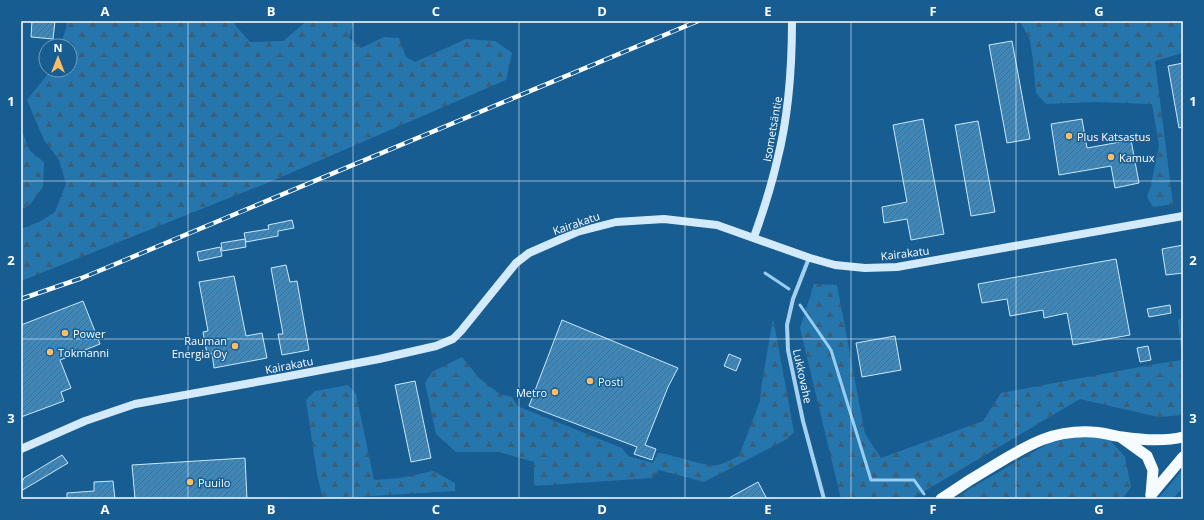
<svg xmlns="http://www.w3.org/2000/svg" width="1204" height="520" font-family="'Open Sans',sans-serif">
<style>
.green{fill:#2676ae}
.forest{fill:url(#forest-firs)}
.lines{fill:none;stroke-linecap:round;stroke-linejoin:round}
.stream{stroke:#97cef3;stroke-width:3}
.building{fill:url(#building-hatch);stroke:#cbe8fb}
.minor{stroke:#a5d1f0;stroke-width:4}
.secondary{stroke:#d3eafb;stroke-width:8}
.trunk{stroke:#f6fbff;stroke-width:11}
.rail-casing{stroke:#fff;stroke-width:4.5}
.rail{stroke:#175d91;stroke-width:3;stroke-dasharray:9;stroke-linecap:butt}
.grid{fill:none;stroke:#fff;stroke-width:1;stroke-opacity:0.55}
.poi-dot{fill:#ffbd64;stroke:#175d91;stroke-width:1.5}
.labels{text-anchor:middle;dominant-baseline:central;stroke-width:3;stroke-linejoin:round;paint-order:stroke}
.street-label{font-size:11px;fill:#fff;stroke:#175d91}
.poi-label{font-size:11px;fill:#fff;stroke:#175d91;text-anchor:start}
.neatline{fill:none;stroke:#fff;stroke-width:1.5}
.grid-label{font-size:13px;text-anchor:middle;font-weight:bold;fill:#fff}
</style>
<defs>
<pattern id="forest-firs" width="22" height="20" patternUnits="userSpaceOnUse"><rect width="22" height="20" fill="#2676ae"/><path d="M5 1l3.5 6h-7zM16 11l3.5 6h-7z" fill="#3b5f78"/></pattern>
<pattern id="building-hatch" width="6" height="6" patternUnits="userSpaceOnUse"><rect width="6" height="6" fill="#3f86b9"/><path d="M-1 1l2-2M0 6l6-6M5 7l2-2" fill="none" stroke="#446f8d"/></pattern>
</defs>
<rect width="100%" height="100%" fill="#175d91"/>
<path class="green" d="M1183,469V488L1172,499H1158Z"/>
<g class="forest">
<path d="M67,21H234L235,25L250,42L283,41L307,21H354L349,38L361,48L384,37L399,38L406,57L415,62L466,39L495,41L512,53L506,80L272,181L21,281V229L41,221L55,212L66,184L59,160L44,140L27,100L51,70H70V46H60L66,29Z"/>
<path d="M1022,21H1183V53L1155,61L1173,204L1153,207L1147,197L1151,185L1159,145L1152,104L1095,102L1046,104L1036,93L1033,60L1030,40L1021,23Z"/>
<path d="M21,129L30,151L44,162L43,187L29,206L21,209Z"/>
<path d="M814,284L837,285L865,434L881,458L983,421L1001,393L1156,364L1182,360L1178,320L1183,317V415L1158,417L1080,399L911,499H841L800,328Z"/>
<path d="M773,318L794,432L787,439L704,482L659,470L652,478L534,486V462L499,452H456L436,434L425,383L432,372L462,357L480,379L500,394L512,397L517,406L622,448L628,456L653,463L658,453C673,454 707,468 718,465C725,463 732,459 739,456L760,401L761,389Z"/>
<path d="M348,385L356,394L374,480L400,478L433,471L455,483V491L323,499L317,474L306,400L315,391Z"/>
<path d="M1091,437L1110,440L1125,457L1131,487L1122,499H955L971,488L1049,443L1071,438Z"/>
</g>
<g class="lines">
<g class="stream">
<path d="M765,273L789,289"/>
<path d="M800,305L831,350L871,480H914L924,494"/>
</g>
</g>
<g class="building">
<path d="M32,21H55L53,39L31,37Z"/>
<path d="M1012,41L1030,139L1007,143L989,45Z"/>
<path d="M1183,63V127L1179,128L1168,66Z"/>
<path d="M923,119L944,234L911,240L907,219L884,223L882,207L907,202L893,125Z"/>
<path d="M1082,119L1087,148L1131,140L1139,183L1115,188L1111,166L1059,175L1051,124Z"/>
<path d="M978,121L995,212L971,216L955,125Z"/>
<path d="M292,220L294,228L278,231V236L246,242L244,233L269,229L268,225Z"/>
<path d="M245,239L246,247L222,251L221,243Z"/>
<path d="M1183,245V273L1166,275L1162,249Z"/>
<path d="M220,247L222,256L199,261L197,252Z"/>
<path d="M1116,259L1130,335L1073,345L1067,313L1044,318L1043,310L1010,316L1007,299L982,303L978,284Z"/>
<path d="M286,265L290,282L297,281L309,350L282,355L278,334H283L271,268Z"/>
<path d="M234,276L246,336L262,333L267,358L214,368L212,353L207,354L203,332L208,331L199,282Z"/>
<path d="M83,301L100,344L60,360L71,388L61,392L64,401L21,417V325Z"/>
<path d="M1170,305L1171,313L1149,317L1147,309Z"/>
<path d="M562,320L678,368L668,387L645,445L656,449L652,460L634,454L637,447L529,406Z"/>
<path d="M895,336L901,370L862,377L856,343Z"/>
<path d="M1148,346L1151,360L1140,362L1137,348Z"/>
<path d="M729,354L741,359L736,371L724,366Z"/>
<path d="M415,381L431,458L411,462L395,385Z"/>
<path d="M62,455L68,463L21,491V484L24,478Z"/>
<path d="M245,458L247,499H135L132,465Z"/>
<path d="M113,481L115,499H67V493L94,491V482Z"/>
<path d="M758,482L767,499H727Z"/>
</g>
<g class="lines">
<path class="minor" d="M809,258L793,299L787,325L788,350L803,421L824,499"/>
<g class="secondary">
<path d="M754,237C763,212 771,187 777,161C789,115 792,68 792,21"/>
<path d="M21,449L85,421L135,404L284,377L379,359L436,346L453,339L461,331L516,263L529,253L577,232L616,222L664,219L717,225L810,258L835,265L865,268L897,267L1183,216"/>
</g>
<g class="trunk">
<path d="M1122,438L1147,456L1153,470L1151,495"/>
<path d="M1151,495L1183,457"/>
<path d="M941,499C960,486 979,474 998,463C1030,444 1053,430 1092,432C1103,432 1112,436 1122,437C1142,440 1163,442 1183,437"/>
</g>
<g class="rail-casing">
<path id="rail" d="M21,299L82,278L698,21"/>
</g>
<use href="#rail" class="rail"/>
</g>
<path class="grid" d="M188,21V499M353,21V499M519,21V499M685,21V499M851,21V499M1016,21V499M21,181H1183M21,339H1183"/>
<g class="poi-dot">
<circle cx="1069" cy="136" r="4"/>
<circle cx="1111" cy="157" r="4"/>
<circle cx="65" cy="333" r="4"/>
<circle cx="235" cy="346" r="4"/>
<circle cx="50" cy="352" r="4"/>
<circle cx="590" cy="381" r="4"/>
<circle cx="555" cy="392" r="4"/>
<circle cx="190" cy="482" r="4"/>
</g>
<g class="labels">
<g class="street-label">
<text transform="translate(772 129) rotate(-80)">Isometsäntie</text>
<text transform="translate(576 223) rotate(-19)">Kairakatu</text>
<text transform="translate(905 253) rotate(-7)">Kairakatu</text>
<text transform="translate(289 365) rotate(-11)">Kairakatu</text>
<text transform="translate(803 376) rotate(78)">Lukkovahe</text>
</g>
<g class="poi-label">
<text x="1077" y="136">Plus Katsastus</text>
<text x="1119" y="157">Kamux</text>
<text x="73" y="333">Power</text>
<text x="227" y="340" text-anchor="end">Rauman<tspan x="227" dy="13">Energia Oy</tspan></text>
<text x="58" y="352">Tokmanni</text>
<text x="598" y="381">Posti</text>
<text x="547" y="392" text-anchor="end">Metro</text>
<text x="198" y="482">Puuilo</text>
</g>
</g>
<rect width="1204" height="520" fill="none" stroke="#175d91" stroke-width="44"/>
<g transform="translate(58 58)"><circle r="19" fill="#175d91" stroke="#749ebd"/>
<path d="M0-3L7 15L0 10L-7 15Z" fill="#ffbd64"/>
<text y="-6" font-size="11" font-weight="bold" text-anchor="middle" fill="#ffffff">N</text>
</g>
<rect x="22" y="22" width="1160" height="476" class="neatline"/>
<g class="grid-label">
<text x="105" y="16">A</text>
<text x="271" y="16">B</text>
<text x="436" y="16">C</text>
<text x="602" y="16">D</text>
<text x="768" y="16">E</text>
<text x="933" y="16">F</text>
<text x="1099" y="16">G</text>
<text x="11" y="106">1</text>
<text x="1193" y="106">1</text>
<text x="11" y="265">2</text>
<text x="1193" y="265">2</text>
<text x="11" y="423">3</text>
<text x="1193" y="423">3</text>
<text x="105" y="514">A</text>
<text x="271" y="514">B</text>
<text x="436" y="514">C</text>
<text x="602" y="514">D</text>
<text x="768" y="514">E</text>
<text x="933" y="514">F</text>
<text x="1099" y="514">G</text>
</g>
</svg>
